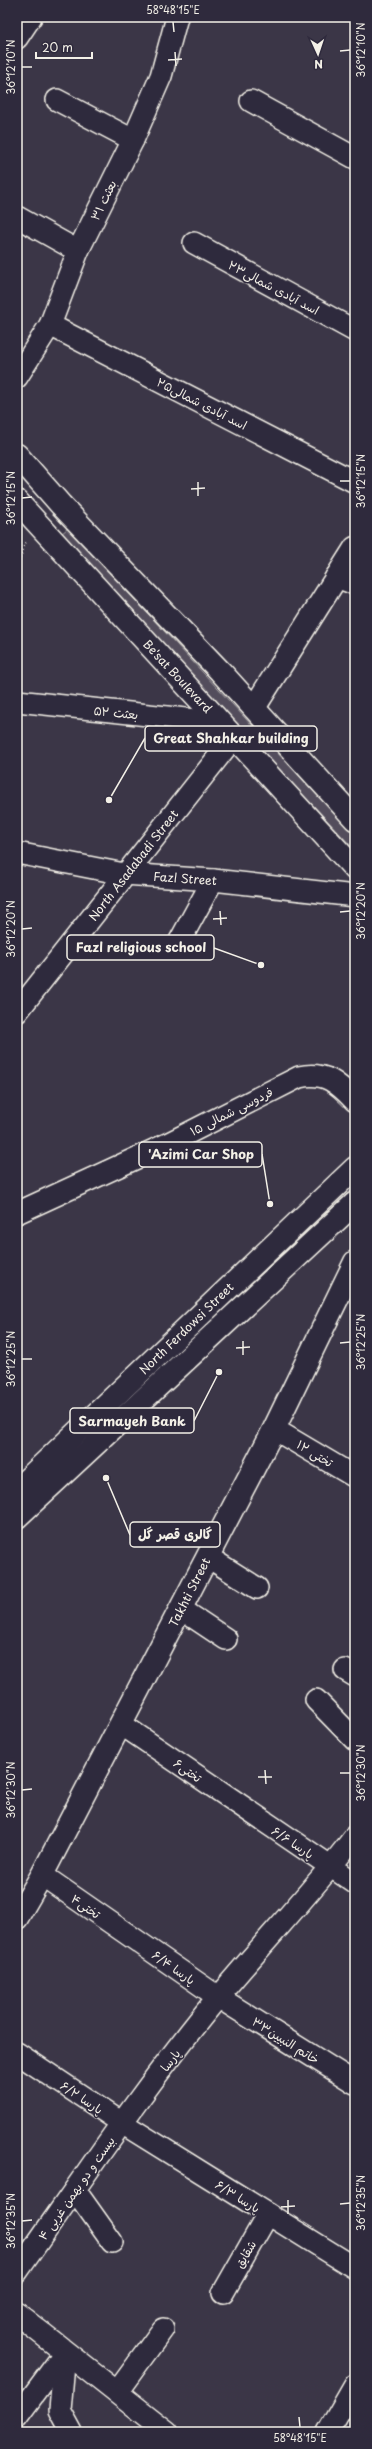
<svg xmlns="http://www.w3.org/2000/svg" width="372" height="2449" font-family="'Playpen Sans','Playpen Sans Arabic',sans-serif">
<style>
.green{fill:#534e5c;stroke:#a4a0a2}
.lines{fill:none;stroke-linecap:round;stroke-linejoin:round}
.minor-casing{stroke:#f4f1e8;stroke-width:24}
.major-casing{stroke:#f4f1e8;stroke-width:25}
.path{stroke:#f4f1e8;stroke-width:2.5;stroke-dasharray:1 3;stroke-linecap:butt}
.minor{stroke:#2f2a3d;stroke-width:21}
.major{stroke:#2f2a3d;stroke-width:22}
.ticks{fill:none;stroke:#f4f1e8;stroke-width:1.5}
.labels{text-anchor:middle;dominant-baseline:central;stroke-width:3;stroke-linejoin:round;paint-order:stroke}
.street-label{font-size:12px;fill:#f4f1e8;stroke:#2f2a3d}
.leader{fill:none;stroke:#f4f1e8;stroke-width:1.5}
.callout-dot{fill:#f4f1e8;stroke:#2f2a3d;stroke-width:1.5}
.callout{fill:#2f2a3d;stroke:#f4f1e8;stroke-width:1.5}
.callout-label{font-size:13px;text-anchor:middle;font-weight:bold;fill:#f4f1e8}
.neatline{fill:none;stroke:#f4f1e8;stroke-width:1.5}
.ticks-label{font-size:10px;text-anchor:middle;fill:#f4f1e8}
</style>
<rect width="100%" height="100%" fill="#3b3647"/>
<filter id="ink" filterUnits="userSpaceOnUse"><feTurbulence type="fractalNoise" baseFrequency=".025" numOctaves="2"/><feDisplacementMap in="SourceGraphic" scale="8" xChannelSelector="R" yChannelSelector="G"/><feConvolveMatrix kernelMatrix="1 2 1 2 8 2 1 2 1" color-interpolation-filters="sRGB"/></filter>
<g filter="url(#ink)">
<path class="green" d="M68,528L355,836V850L60,535Z"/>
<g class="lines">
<g class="minor-casing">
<g id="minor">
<path d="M17,38L31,17"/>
<path d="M57,100L133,140"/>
<path d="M251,101L355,158"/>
<path d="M17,217L78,251"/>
<path d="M194,243L355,331"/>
<path d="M50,325L355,482"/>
<path d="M17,377L50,325L78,251L133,140L161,76L177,17"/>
<path d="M336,577L355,584"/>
<path d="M17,701L195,720L215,716"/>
<path d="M17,853L124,874L213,880L355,896"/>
<path d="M177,946L213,880"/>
<path d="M17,1012L234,737"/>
<path d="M17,1213L167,1144L299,1077C325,1071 338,1083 355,1101"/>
<path d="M274,1429L355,1477"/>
<path d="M208,1557L257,1588"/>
<path d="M181,1609L226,1639"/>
<path d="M345,1670L355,1676"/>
<path d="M316,1700L355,1740"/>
<path d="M121,1724L355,1883"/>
<path d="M42,1875L218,1997L355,2083"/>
<path d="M17,2053L122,2123L355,2268"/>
<path d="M75,2190L112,2242"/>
<path d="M17,2272C82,2180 146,2084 218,1997C263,1943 312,1892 355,1836"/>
<path d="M223,2293L268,2214"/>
<path d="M65,2353L60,2410L72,2432"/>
<path d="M117,2392L163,2329"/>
<path d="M17,2417L63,2355"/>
<path d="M328,2432L355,2385"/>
</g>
</g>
<g class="major-casing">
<g id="major">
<path d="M17,455L61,505L220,671L355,819"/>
<path d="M17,501L355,869"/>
<path d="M254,708L355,548"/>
<path d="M17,1489L355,1168"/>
<path d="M17,1517L355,1203"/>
<path d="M17,1918L42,1875L274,1429L355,1262"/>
<path d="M17,2314L167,2432"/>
</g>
</g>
<path class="path" d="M17,566L26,541"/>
<use href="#minor" class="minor"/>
<use href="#major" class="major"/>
</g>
</g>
<path class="ticks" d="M173,22L174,32M340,51L350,50M175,52L176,66M168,60L182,59M22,67H32M340,481H350M198,482V496M191,489L205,488M22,498L32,497M220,911L221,925M340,912L350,911M213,919L227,918M22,929L32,928M243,1341V1355M340,1343L350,1342M236,1348L250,1347M22,1359H32M265,1770L266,1784M340,1773H350M258,1777H272M22,1790L32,1789M288,2200V2214M340,2204L350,2203M281,2207L295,2206M22,2221L32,2220M299,2417L300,2427"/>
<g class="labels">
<g class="street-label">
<text transform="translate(103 200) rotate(-64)">بعثت ۳۱</text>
<text transform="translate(274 287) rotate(28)">اسد آبادی شمالی۲۳</text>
<text transform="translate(202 403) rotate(27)">اسد آبادی شمالی۲۵</text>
<text transform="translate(178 676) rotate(47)">Be'sat Boulevard</text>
<text transform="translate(116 712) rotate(6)">بعثت ۵۲</text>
<text transform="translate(133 865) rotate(-52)">North Asadabadi Street</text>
<text transform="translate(185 878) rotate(4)">Fazl Street</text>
<text transform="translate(231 1111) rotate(-27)">فردوسی شمالی ۱۵</text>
<text transform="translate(186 1328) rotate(-44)">North Ferdowsi Street</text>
<text transform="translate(315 1453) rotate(31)">تختی ۱۲</text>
<text transform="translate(189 1592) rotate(-63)">Takhti Street</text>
<text transform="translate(188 1770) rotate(35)">تختی۶</text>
<text transform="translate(293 1842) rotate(34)">پارسا ۶/۶</text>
<text transform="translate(86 1906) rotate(35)">تختی۴</text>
<text transform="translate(174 1967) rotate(35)">پارسا ۶/۴</text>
<text transform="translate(286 2040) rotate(32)">خاتم النبیین۳۳</text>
<text transform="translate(170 2060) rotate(-53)">پارسا</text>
<text transform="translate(82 2097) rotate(34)">پارسا ۶/۲</text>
<text transform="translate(76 2188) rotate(-55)">بیست و دو بهمن غربی ۴</text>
<text transform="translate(238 2196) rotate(32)">پارسا ۶/۳</text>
<text transform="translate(245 2254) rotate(-60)">شقایق</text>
</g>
</g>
<path class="leader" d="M109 800L145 738M261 965L214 948M270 1204L262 1154M219 1372L194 1421M106 1478L130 1535"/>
<g class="callout-dot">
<circle cx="109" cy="800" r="4"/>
<circle cx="261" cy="965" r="4"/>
<circle cx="270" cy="1204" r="4"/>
<circle cx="219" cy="1372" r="4"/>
<circle cx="106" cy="1478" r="4"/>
</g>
<g class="callout">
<rect x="145" y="726" width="172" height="25" rx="4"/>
<rect x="67" y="935" width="147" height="25" rx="4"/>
<rect x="139" y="1142" width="123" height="25" rx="4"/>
<rect x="70" y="1408" width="124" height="25" rx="4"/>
<rect x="130" y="1522" width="90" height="25" rx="4"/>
</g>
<g class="callout-label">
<text x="231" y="743">Great Shahkar building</text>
<text x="141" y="952">Fazl religious school</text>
<text x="201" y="1159">'Azimi Car Shop</text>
<text x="132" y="1426">Sarmayeh Bank</text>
<text x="175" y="1539">گالری قصر گل</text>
</g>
<rect width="372" height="2449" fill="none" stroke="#2f2a3d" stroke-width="44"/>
<g transform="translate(318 54) rotate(177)" stroke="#2f2a3d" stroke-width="3" paint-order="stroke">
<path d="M0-3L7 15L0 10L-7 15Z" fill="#f4f1e8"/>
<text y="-6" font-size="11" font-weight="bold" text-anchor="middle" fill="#f4f1e8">N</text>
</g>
<path d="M36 52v6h56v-6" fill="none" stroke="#f4f1e8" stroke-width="2"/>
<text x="42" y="52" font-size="12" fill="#f4f1e8" stroke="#2f2a3d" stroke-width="3" paint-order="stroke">20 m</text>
<rect x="22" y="22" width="328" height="2405" class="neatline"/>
<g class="ticks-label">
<text x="173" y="14">58°48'15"E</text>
<text transform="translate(361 50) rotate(-90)" y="4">36°12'10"N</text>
<text transform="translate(11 67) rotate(-90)" y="4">36°12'10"N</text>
<text transform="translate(361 481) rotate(-90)" y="4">36°12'15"N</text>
<text transform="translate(11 498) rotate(-90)" y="4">36°12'15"N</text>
<text transform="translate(361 911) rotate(-90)" y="4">36°12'20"N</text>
<text transform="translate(11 929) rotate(-90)" y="4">36°12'20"N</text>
<text transform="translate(361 1342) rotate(-90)" y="4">36°12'25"N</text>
<text transform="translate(11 1359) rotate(-90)" y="4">36°12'25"N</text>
<text transform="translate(361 1773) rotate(-90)" y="4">36°12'30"N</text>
<text transform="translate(11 1790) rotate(-90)" y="4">36°12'30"N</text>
<text transform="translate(361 2203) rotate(-90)" y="4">36°12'35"N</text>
<text transform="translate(11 2221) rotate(-90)" y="4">36°12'35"N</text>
<text x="300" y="2442">58°48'15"E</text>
</g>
</svg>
